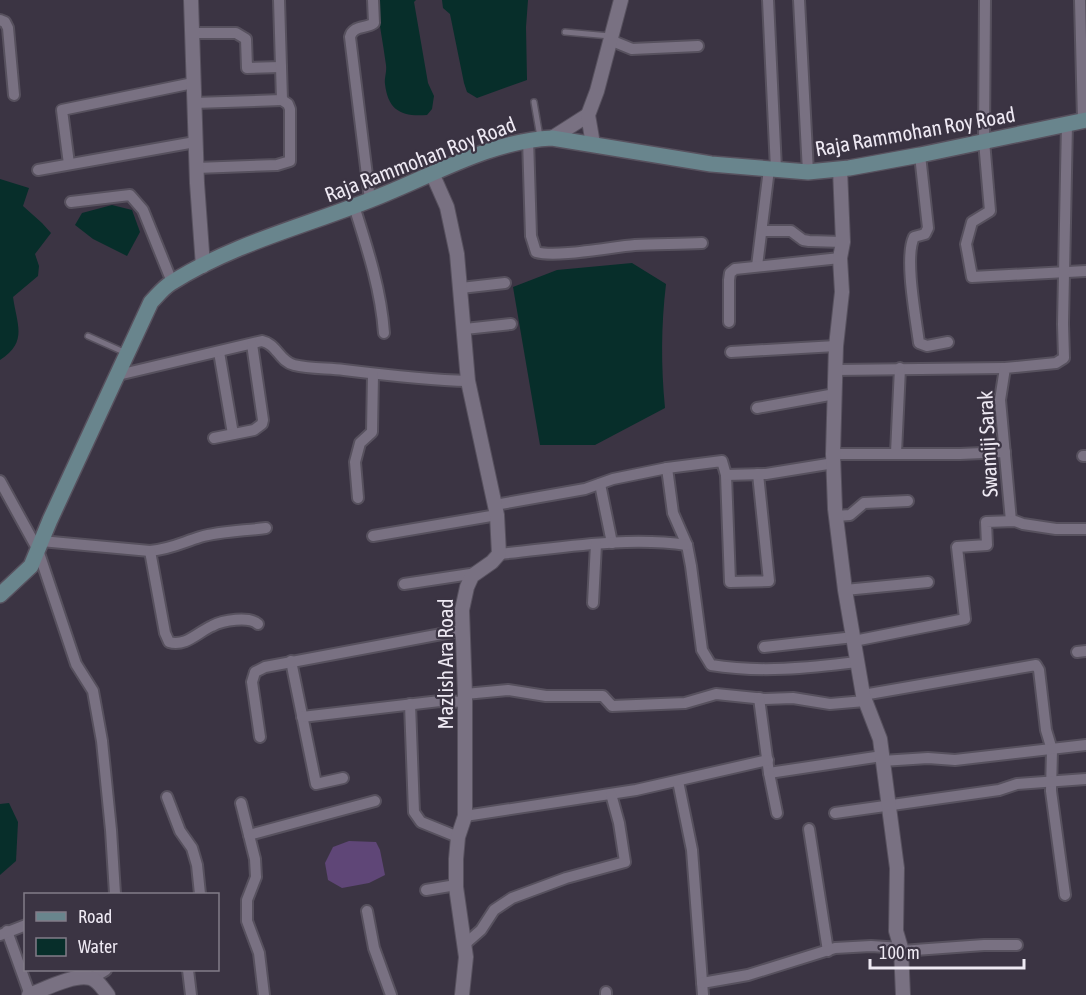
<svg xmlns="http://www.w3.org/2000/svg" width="1086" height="995" font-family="'Asap Condensed',sans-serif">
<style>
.green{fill:#5f4677}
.water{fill:#072e2a}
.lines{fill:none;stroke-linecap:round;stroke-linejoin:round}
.service-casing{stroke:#57515e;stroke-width:8}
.minor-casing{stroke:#57515e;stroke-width:14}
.tertiary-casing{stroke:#57515e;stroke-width:16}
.secondary-casing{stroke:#57515e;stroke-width:18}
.service{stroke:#797182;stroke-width:5}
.minor{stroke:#797182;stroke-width:10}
.tertiary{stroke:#797182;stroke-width:14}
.secondary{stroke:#69858d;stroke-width:15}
.labels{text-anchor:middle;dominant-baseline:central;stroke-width:4.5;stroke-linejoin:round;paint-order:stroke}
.street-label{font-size:21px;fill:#eee9f3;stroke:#3b3443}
</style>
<rect width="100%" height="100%" fill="#3b3443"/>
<path class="green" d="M349,841L376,842L380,850L385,875L369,883L342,888L328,880L325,863L333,847Z"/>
<g class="water">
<path d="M376,0H416L414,2L428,83L434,96L432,109L427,115C401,117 388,110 385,84C384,78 387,72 386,65C383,43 379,22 376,0Z"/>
<path d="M442,0H528L526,27L527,80L477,98L467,92L464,83L450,14L443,8Z"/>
<path d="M0,179L29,188L23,206L42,223L51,233L35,254L39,266L38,276L13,297C17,325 28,342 0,360Z"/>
<path d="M112,205L132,210L140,232L127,256L93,239L75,225L82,213Z"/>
<path d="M632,263L666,284C661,326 661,366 665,408L595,445H540L513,287L557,270Z"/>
<path d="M9,803L18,822L16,861L0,875V804Z"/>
</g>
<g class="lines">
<g class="service-casing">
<g id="service">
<path d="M565,32L610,36"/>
<path d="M534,102L540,137"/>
<path d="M88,336L126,353"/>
</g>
</g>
<g class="minor-casing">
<g id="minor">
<path d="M768,0L776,169"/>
<path d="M799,0L808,172"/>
<path d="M985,0L984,141L990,211L972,222L966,244L972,277L1086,271"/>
<path d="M1080,0L1083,120"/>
<path d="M0,20L5,22L8,28L14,95"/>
<path d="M192,33H236L246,39L247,68L281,67"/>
<path d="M610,40L632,49L698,46"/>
<path d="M194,103L282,100"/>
<path d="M528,139L531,236L536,252C556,258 611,247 635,245C657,244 679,244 702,243"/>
<path d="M920,155L928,228L925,234L914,237C904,257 916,319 919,343L927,346L948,342"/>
<path d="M69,164L62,110L193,83"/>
<path d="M196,168L277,165L290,161V109L288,104L282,100L279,0"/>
<path d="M38,170L195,142"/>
<path d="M370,200L350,37C353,25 366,29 374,23L373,0"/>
<path d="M71,202L130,195L143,210L172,282"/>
<path d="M354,206C367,247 381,290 384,333"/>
<path d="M762,231H791L803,240L809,241L843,242"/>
<path d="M757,266L769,169"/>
<path d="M461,288L505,283"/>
<path d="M729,322V280L730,273L735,269L840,258"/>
<path d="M465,329L511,324"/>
<path d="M219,352L233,434"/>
<path d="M731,352L836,346"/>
<path d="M836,370L1005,368"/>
<path d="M118,375L262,341C277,344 279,361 294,365C310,369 327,368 344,370C385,375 426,380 468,381"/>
<path d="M757,408L835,394"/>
<path d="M214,438L254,430L262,424L263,420L252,344"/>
<path d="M896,453L900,368"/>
<path d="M833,454H960L1005,452"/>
<path d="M1083,456H1086"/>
<path d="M667,468L673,513L687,545L691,566L702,650L711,665C759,673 809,668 857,662"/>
<path d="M726,475L730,582L769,581L758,474"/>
<path d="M0,481L38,550L76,664L93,691L102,741L111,830L115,894"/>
<path d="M600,484L612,543"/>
<path d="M358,498L355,462L360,443L372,432L373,374"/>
<path d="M495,505L585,489L613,479L667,468L722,461L726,475L766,474L834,463"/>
<path d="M836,516L850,515L864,503L908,501"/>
<path d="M1011,521L1000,400L1005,368L1056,363L1064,358L1063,324L1067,123"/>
<path d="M373,536L497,515"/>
<path d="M41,541L150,551C171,549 181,543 200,537C221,531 244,531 266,528"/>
<path d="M150,551L165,633L169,642C186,647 198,632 212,626C223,620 249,616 258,624"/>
<path d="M499,554C561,548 625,536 687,545"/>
<path d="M404,584L477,573"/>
<path d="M845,590L928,582"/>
<path d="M593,603L596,544"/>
<path d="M854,641L965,619L957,547L987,545L986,522L1015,521L1023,524L1056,529H1086"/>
<path d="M764,647L854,637"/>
<path d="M1077,652L1086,651"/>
<path d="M291,661L316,784L343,778"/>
<path d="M465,694L508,690L546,696H603L612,706L685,703L716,694L765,699L793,698L830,704L865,701"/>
<path d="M863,695L1036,665L1039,670L1046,730L1052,750L1051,791L1065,895"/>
<path d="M759,698L769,773L882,756"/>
<path d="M410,704L414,812L421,822L458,837"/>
<path d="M302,717L440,701L465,702"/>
<path d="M260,737L252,682L255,672L265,667L463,630"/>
<path d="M882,761L928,758L955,760L1086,745"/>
<path d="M769,773L777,813"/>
<path d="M678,781L692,850L703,995"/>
<path d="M167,797L180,831L192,848L197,865L200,894"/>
<path d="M241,803L255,859L256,877L247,900V921L259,953L264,995"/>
<path d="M835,813L999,790L1017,784L1086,779"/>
<path d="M465,816L636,790L768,760"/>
<path d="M809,829L828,951"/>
<path d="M249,835L375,801"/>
<path d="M426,890L456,885"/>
<path d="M367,911L374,948L391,995"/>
<path d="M7,931L30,995"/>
<path d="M0,935L26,925"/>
<path d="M465,944L481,930L494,910L512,898L566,878L625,862L619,823L611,794"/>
<path d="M901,951L984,945H1017"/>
<path d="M188,970L191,995"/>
<path d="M89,978L98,975L106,970"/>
<path d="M702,983L748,975L835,948L871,946L901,948"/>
<path d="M606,992V995"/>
</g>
</g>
<g class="tertiary-casing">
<g id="tertiary">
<path d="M191,0L197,183L203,266"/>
<path d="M552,138L588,115"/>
<path d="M593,144L588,115L597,91L621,0"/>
<path d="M840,169L843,242L840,258L842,292L836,346L833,454L835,509L845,590L863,695L880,739L897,868L896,931L901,948L903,995"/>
<path d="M432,173L447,207L457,254L468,381L497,515L499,554L492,562L472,576L467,587L462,610L465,694V816L458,837L456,859V887L466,957L462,995"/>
<path d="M29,995C45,989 74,974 90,978C98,980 103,989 108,995"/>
</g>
</g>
<g class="secondary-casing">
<path id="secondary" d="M0,595L31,566L50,520L151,302C157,296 163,288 171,283C237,241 314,224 385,194C439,172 492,141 552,138L711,164L808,172L849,168L920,155L1086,120"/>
</g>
<use href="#service" class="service"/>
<use href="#minor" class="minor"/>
<use href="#tertiary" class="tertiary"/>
<use href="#secondary" class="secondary"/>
</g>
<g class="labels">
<g class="street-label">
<text transform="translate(915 131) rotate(-10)">Raja Rammohan Roy Road</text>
<text transform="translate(420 159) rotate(-21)">Raja Rammohan Roy Road</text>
<text transform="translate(987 444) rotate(-93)">Swamiji Sarak</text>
<text transform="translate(445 664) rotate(-90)">Mazlish Ara Road</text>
</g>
</g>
<rect x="24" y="893" width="195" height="78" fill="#3b3443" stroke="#837c89" stroke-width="1.5"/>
<rect x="36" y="912" width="30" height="9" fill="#69858d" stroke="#837c89" stroke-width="1.5"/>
<text x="78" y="923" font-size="18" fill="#eee9f3">Road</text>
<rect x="36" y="938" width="30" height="18" fill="#072e2a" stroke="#837c89" stroke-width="1.5"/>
<text x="78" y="953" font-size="18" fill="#eee9f3">Water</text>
<path d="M870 959v9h154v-9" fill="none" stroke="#eee9f3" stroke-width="3"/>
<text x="879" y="959" font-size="18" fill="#eee9f3" stroke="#3b3443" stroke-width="4.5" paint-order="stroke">100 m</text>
</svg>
